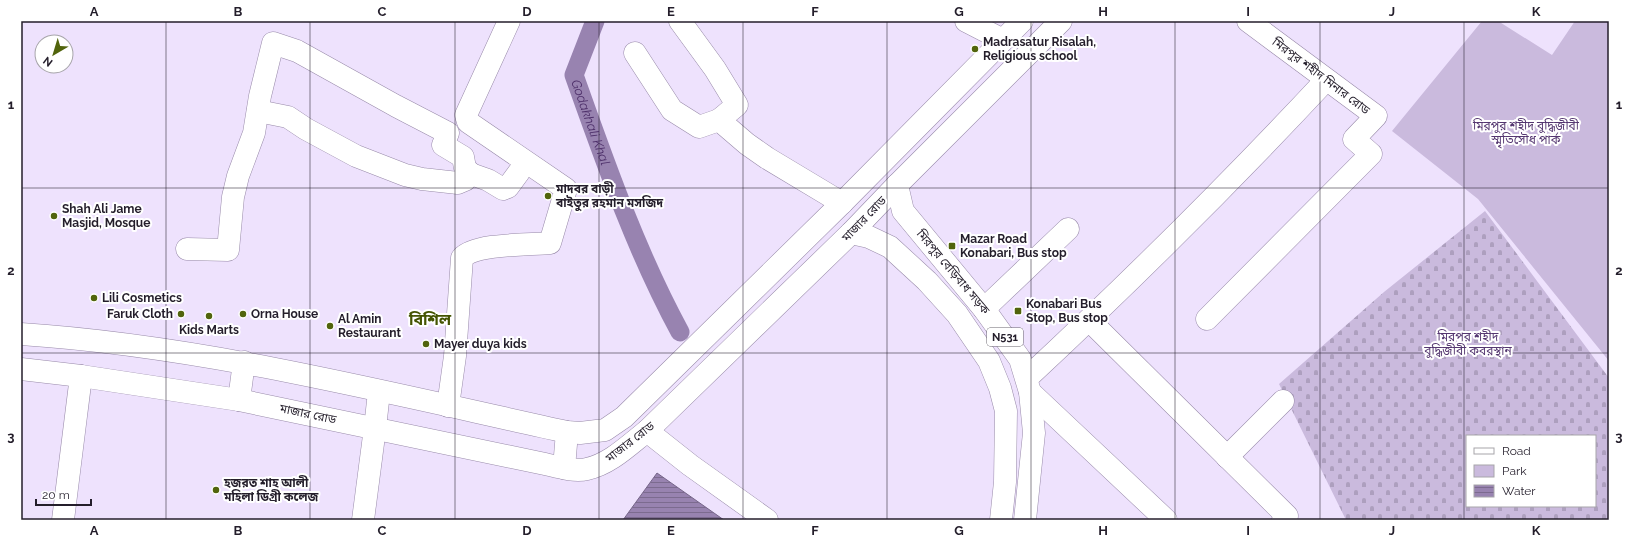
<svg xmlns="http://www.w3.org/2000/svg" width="1630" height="541" font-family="Raleway,'Noto Sans Bengali',sans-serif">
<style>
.green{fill:#cabadd}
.cemetery{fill:url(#cemetery-stones);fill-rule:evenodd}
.water{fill:url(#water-rules);stroke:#756588}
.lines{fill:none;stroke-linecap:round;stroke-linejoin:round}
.canal{stroke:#9883b0;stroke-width:19}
.minor-casing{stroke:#988aa9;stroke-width:23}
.major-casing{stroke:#988aa9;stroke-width:23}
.highway-casing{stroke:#988aa9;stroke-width:23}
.minor{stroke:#fff;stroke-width:22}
.major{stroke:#fff;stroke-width:22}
.highway{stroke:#fff;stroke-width:22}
.grid{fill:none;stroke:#241e2b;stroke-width:1;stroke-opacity:0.55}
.poi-dot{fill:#51640c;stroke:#fff;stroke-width:1.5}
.labels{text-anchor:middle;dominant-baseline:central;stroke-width:4;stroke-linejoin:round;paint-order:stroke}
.shield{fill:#fff;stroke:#66626b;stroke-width:1}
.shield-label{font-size:11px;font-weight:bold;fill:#241e2b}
.poi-label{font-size:12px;font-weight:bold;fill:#241e2b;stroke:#fff;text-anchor:start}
.street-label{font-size:12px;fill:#241e2b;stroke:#fff}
.park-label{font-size:12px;fill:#543670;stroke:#fff}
.water-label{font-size:13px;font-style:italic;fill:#4e306a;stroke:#fff}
.district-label{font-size:16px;font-weight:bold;fill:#445402;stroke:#fff}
.neatline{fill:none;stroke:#241e2b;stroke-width:1.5}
.grid-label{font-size:13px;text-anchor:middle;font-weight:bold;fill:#241e2b}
</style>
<defs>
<pattern id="cemetery-stones" width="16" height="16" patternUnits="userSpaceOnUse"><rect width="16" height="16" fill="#cabadd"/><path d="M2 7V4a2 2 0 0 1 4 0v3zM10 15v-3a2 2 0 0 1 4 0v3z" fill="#ad9fbe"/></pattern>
<pattern id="water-rules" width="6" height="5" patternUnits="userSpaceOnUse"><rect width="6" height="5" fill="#9883b0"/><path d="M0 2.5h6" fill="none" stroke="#7c6b8f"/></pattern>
</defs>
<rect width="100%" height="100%" fill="#eee2fd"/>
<path class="green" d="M1482,21H1498L1552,55L1575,21H1609V361L1478,199L1392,131Z"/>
<path class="cemetery" d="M1485,211L1609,378V520H1346L1279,384L1384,292ZM1467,436H1595V506H1467Z"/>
<path class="water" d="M657,473L724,520H623Z"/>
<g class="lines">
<path class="canal" id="s1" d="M595,21L574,75C605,162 636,251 680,332"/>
<g class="minor-casing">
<g id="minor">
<path d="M680,21L715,69L737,105L719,120"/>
<path d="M966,21L1003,40"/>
<path d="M635,53L672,110L699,127L719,120L747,144L767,158L842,203"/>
<path d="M258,111L288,117L306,129L356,156L405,175L422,179L458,183L465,180L471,174L488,180L503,189L508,187L519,172"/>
<path d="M187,249L228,250L233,197L238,176L254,133L260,96L273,43L297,51L396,106L448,133L443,145L463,157L465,168L471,174"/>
<path d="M984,309L1068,229"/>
<path d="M1207,319L1371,154L1354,139L1376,116L1248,21"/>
<path d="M1089,320L1287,516L1283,520"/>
<path d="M1027,378C1130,282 1230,183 1326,80"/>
<path d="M1030,392L1166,520"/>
<path d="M448,406L455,356L462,258C475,243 530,245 550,243L566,189L468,122L466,115L509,21"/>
<path d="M647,431L690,465L767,520"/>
<path d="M1227,457L1283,401"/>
<path d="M63,520L81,376"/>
<path d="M363,520L375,428"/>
</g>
</g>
<g class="major-casing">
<g id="major">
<path d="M21,334C204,346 388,393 567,432L580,433L605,430L624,417L842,203L1022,21"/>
<path d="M21,369L81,376L239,400L545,464C558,467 574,472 587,469C610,464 629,445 647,431L851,233L897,185L1061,21"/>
<path d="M239,400L244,362"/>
<path d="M375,428L379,392"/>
<path d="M564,468L567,432"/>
</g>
</g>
<g class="highway-casing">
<g id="highway">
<path d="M897,185L903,211L984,309L1020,359L1030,392L1034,433L1025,520"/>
<path d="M851,233L869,237L890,247L927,281L957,314L989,361L1000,388L1006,411L1005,482L1001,520"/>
</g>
</g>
<use href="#minor" class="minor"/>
<use href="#major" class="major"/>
<use href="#highway" class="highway"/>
</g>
<path class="grid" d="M166,21V520M310,21V520M455,21V520M599,21V520M743,21V520M887,21V520M1031,21V520M1175,21V520M1320,21V520M1464,21V520M21,188H1609M21,353H1609"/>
<g class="poi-dot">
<circle cx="975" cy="49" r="4"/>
<circle cx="548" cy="196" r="4"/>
<circle cx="54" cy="216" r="4"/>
<rect x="948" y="242" width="8" height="8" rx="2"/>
<circle cx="94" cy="298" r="4"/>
<rect x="1014" y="307" width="8" height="8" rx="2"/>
<circle cx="181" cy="314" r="4"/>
<circle cx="243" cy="314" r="4"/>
<circle cx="209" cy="316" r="4"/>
<circle cx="330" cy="326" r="4"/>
<circle cx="426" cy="344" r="4"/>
<circle cx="216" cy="490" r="4"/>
</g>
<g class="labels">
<rect class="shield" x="987" y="328" width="36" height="18" rx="3"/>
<g class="shield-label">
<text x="1005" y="337">N531</text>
</g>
<g class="poi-label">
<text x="983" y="42">Madrasatur Risalah,<tspan x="983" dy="14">Religious school</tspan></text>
<text x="556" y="189">মাদবর বাড়ী<tspan x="556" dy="14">বাইতুর রহমান মসজিদ</tspan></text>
<text x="62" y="209">Shah Ali Jame<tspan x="62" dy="14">Masjid, Mosque</tspan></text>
<text x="960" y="239">Mazar Road<tspan x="960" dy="14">Konabari, Bus stop</tspan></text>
<text x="102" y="298">Lili Cosmetics</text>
<text x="1026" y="304">Konabari Bus<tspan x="1026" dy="14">Stop, Bus stop</tspan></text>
<text x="173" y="314" text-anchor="end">Faruk Cloth</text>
<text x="251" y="314">Orna House</text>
<text x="338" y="319">Al Amin<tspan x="338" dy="14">Restaurant</tspan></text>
<text x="209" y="330" text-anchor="middle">Kids Marts</text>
<text x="434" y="344">Mayer duya kids</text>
<text x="224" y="483">হজরত শাহ আলী<tspan x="224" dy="14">মহিলা ডিগ্রী কলেজ</tspan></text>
</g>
<g class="street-label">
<text transform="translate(1321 76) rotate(37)">মিরপুর শহীদ মিনার রোড</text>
<text transform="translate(864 219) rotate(-46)">মাজার রোড</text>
<text transform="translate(953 272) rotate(50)">মিরপুর বেড়িবাধ সড়ক</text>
<text transform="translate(308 414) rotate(12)">মাজার রোড</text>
<text transform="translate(630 442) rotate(-38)">মাজার রোড</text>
</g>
<g class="park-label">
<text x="1526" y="126">মিরপুর শহীদ বুদ্ধিজীবী<tspan x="1526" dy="14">স্মৃতিসৌধ পার্ক</tspan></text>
<text x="1468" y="337">মিরপুর শহীদ<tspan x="1468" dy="14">বুদ্ধিজীবী কবরস্থান</tspan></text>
</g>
<g class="water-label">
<text stroke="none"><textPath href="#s1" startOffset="108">Godakhali Khal</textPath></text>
</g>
<g class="district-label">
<text x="430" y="319">বিশিল</text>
</g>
</g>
<rect width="1630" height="541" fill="none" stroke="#ffffff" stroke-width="44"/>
<rect x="1466" y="435" width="130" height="72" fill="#ffffff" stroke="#a7a5aa"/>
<rect x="1474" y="448" width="20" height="6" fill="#ffffff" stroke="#a7a5aa"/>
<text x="1502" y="455" font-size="12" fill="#241e2b">Road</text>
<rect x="1474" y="465" width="20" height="12" fill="#cabadd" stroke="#a7a5aa"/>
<text x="1502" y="475" font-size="12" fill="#241e2b">Park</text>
<rect x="1474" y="485" width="20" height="12" fill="url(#water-rules)" stroke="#a7a5aa"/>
<text x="1502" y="495" font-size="12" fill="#241e2b">Water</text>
<g transform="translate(54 54) rotate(218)"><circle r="19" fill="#ffffff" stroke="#a7a5aa"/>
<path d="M0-3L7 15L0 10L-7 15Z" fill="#51640c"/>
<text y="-6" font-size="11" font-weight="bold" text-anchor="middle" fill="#241e2b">N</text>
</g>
<path d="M36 499v6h55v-6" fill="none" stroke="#241e2b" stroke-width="2"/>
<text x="42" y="499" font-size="12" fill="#241e2b" stroke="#ffffff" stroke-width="3" paint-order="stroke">20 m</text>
<rect x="22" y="22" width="1586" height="497" class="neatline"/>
<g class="grid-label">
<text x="94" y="16">A</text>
<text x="238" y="16">B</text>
<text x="382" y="16">C</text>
<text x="527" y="16">D</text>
<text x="671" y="16">E</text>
<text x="815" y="16">F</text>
<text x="959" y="16">G</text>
<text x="1103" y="16">H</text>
<text x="1248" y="16">I</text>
<text x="1392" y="16">J</text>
<text x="1536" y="16">K</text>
<text x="11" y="109">1</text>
<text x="1619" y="109">1</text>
<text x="11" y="275">2</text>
<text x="1619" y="275">2</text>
<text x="11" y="441">3</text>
<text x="1619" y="441">3</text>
<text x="94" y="535">A</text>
<text x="238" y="535">B</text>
<text x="382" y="535">C</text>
<text x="527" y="535">D</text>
<text x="671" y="535">E</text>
<text x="815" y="535">F</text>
<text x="959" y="535">G</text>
<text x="1103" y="535">H</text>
<text x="1248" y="535">I</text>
<text x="1392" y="535">J</text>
<text x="1536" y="535">K</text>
</g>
</svg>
